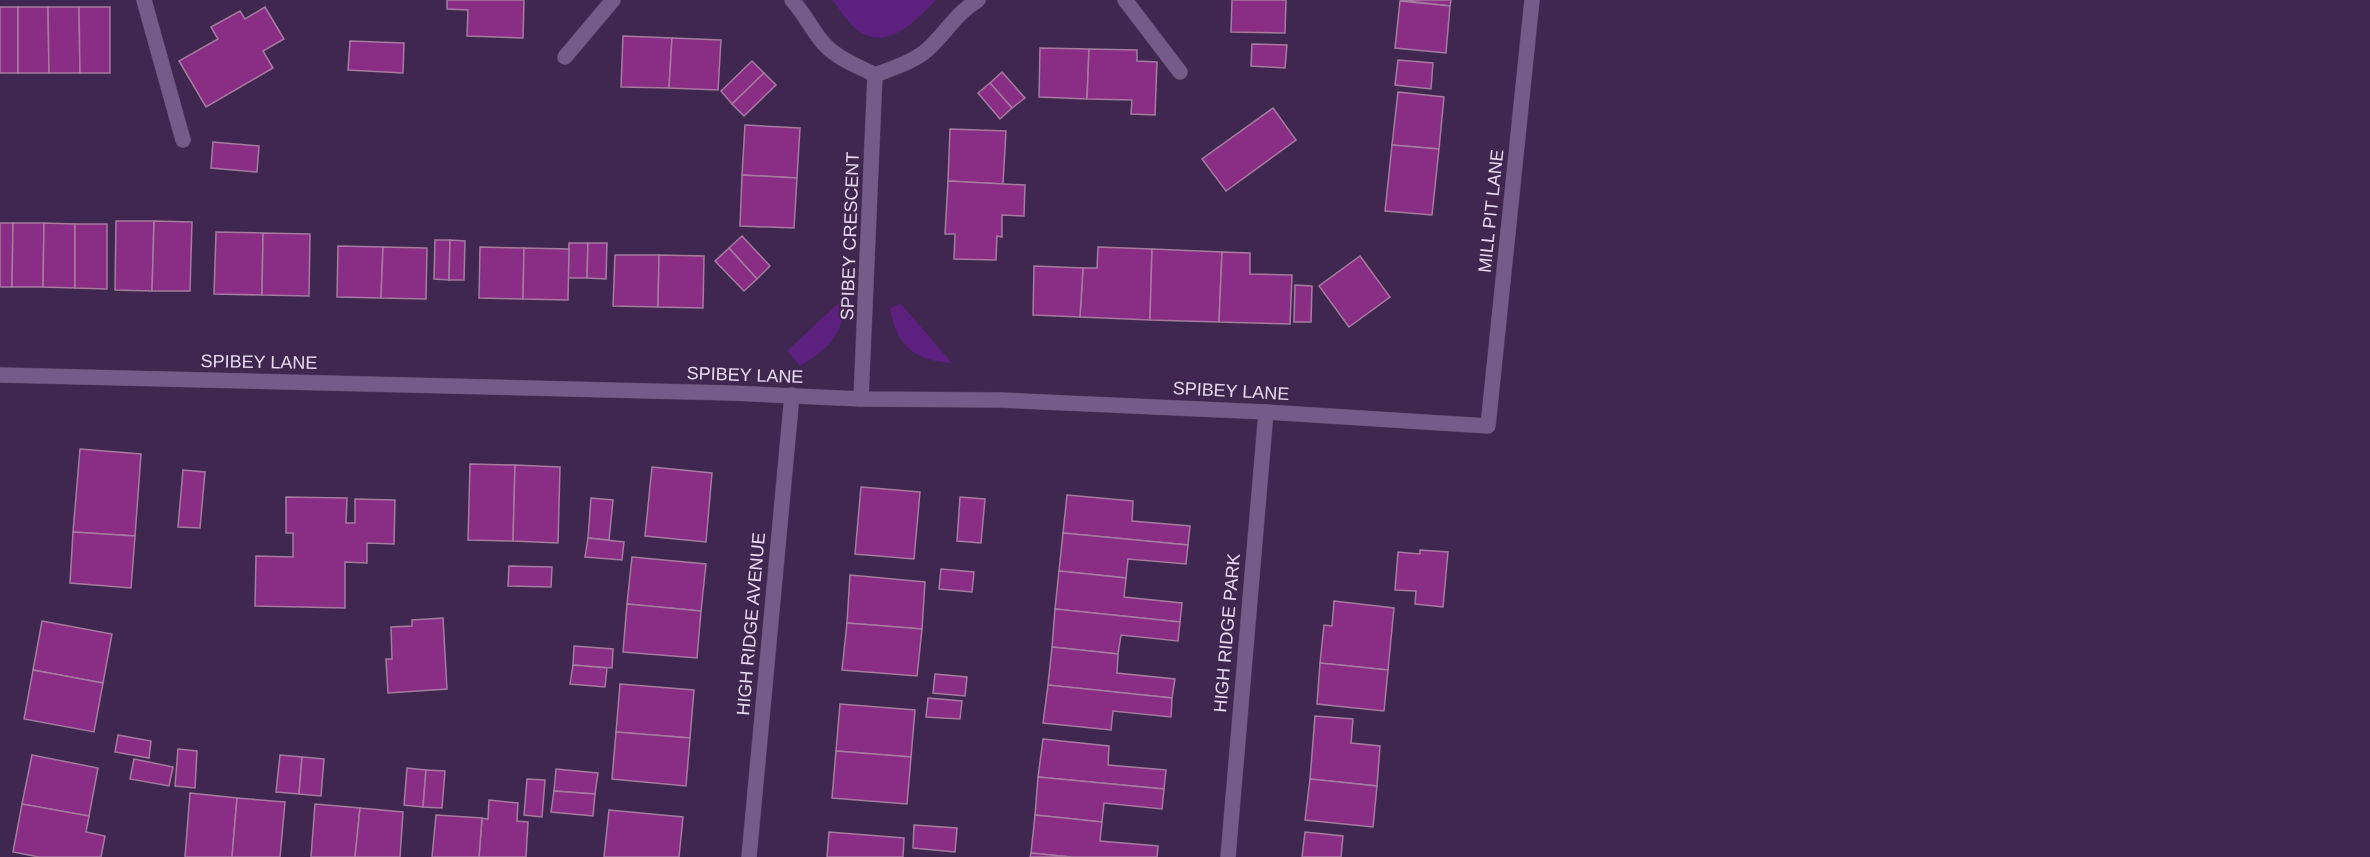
<svg xmlns="http://www.w3.org/2000/svg" width="2370" height="857" font-family="Arial,sans-serif">
<style>
.green{fill:#5c207e}
.building{fill:#8a2e85;stroke:#a57ba0;stroke-width:1.5}
.lines{fill:none;stroke-linecap:round;stroke-linejoin:round}
.lane-casing{stroke:#584366;stroke-width:16}
.street-casing{stroke:#584366;stroke-width:16}
.lane{stroke:#755b87;stroke-width:15}
.street{stroke:#755b87;stroke-width:15}
.labels{text-anchor:middle;dominant-baseline:central;stroke-width:5;stroke-linejoin:round;paint-order:stroke}
.street-label{font-size:18px;fill:#e8daf3;stroke:#3f274f}
</style>
<rect width="100%" height="100%" fill="#3f274f"/>
<g class="green">
<path d="M832,0H936C916,20 887,54 856,29C847,22 840,9 832,0Z"/>
<path d="M848,294C843,331 833,347 800,366L787,351Z"/>
<path d="M901,304L952,363C914,361 896,345 890,308Z"/>
</g>
<g class="building">
<path d="M447,0H524L523,38L467,36L468,10L447,9Z"/>
<path d="M1232,0H1286L1285,33L1231,32Z"/>
<path d="M1400,0H1451L1450,6Z"/>
<path d="M1400,1L1450,6L1446,53L1395,48Z"/>
<rect x="0" y="7" width="18" height="66"/>
<path d="M18,7H48L49,73H18Z"/>
<path d="M48,7H79L80,73H49Z"/>
<path d="M79,7H110V73H80Z"/>
<path d="M265,7L284,39L263,51L273,68L206,107L179,61L218,39L211,27L240,11L245,19Z"/>
<path d="M623,36L672,38L669,88L621,87Z"/>
<path d="M672,38L721,40L718,90L669,88Z"/>
<path d="M350,41L404,43L403,73L348,70Z"/>
<path d="M1252,44L1287,45L1285,68L1251,66Z"/>
<path d="M1040,48L1089,49L1087,99L1039,97Z"/>
<path d="M1089,49L1137,50V61L1157,62L1155,115L1131,114L1132,100L1087,99Z"/>
<path d="M1398,60L1433,63L1431,89L1395,85Z"/>
<path d="M752,61L764,73L732,104L721,91Z"/>
<path d="M1002,72L1025,98L1012,108L990,83Z"/>
<path d="M764,73L776,85L744,116L732,104Z"/>
<path d="M990,83L1012,108L1000,119L978,93Z"/>
<path d="M1398,92L1444,97L1439,149L1392,145Z"/>
<path d="M1273,108L1296,140L1226,191L1202,159Z"/>
<path d="M745,125L800,128L797,178L742,175Z"/>
<path d="M950,129L1006,131L1003,184L948,181Z"/>
<path d="M213,142L259,146L257,172L211,168Z"/>
<path d="M1392,145L1439,149L1432,215L1385,211Z"/>
<path d="M742,175L797,178L794,228L740,226Z"/>
<path d="M948,181L1025,185L1024,216L1002,215V237L997,236L996,260L954,259L955,234H945Z"/>
<path d="M116,221H154L152,291L115,290Z"/>
<path d="M154,221L192,222L190,291H152Z"/>
<path d="M0,223H13L12,287H0Z"/>
<path d="M13,223H44L43,287H12Z"/>
<path d="M44,223L75,224V288L43,287Z"/>
<path d="M75,224H107V289L75,288Z"/>
<path d="M216,232L263,233L262,295L214,294Z"/>
<path d="M263,233L310,234L309,296L262,295Z"/>
<path d="M742,236L770,266L757,279L729,248Z"/>
<path d="M435,240H450L449,280L434,279Z"/>
<path d="M450,240L465,241L464,280H449Z"/>
<path d="M569,243H588L587,278H568Z"/>
<path d="M588,243H607L606,279L587,278Z"/>
<path d="M338,246L383,247L381,298L337,297Z"/>
<path d="M383,247L427,248L426,299L381,298Z"/>
<path d="M480,247L524,248L523,299L479,298Z"/>
<path d="M1098,247L1152,249L1150,320L1080,317L1083,268H1097Z"/>
<path d="M524,248L569,249L568,300L523,299Z"/>
<path d="M729,248L757,279L744,291L715,261Z"/>
<path d="M1152,249L1222,252L1219,322L1150,320Z"/>
<path d="M1222,252L1250,253V274L1292,275L1290,324L1219,322Z"/>
<path d="M615,255H659L658,307L613,306Z"/>
<path d="M659,255L704,256L703,308L658,307Z"/>
<path d="M1360,256L1390,297L1349,327L1319,286Z"/>
<path d="M1034,266L1083,268L1080,317L1033,315Z"/>
<path d="M1295,285L1312,286L1311,322H1294Z"/>
<path d="M80,449L141,454L135,536L73,532Z"/>
<path d="M470,464L515,465L513,541L468,540Z"/>
<path d="M515,465L560,467L558,543L513,541Z"/>
<path d="M652,467L712,473L706,542L645,536Z"/>
<path d="M183,470L205,472L200,528L178,527Z"/>
<path d="M861,487L920,492L914,559L855,554Z"/>
<path d="M1067,495L1133,501L1132,521L1190,526L1188,545L1063,533Z"/>
<path d="M286,497L347,498L346,523H355V499L395,500L394,544L367,543V563L345,562V608L255,606L256,556L293,557V533H286Z"/>
<path d="M960,497L985,499L981,543L957,541Z"/>
<path d="M591,498L613,500L609,540L588,538Z"/>
<path d="M73,532L135,536L131,588L70,583Z"/>
<path d="M1063,533L1188,545L1186,564L1128,559L1126,578L1059,571Z"/>
<path d="M588,538L624,542L622,560L585,557Z"/>
<path d="M1420,550L1448,552L1443,607L1415,604L1416,591L1395,590L1398,552L1420,554Z"/>
<path d="M632,557L706,564L701,611L627,604Z"/>
<path d="M509,566L552,567L551,587L508,586Z"/>
<path d="M941,569L974,572L972,592L939,589Z"/>
<path d="M1059,571L1126,578L1124,597L1182,603L1180,622L1055,609Z"/>
<path d="M850,575L925,582L922,629L847,623Z"/>
<path d="M1334,601L1394,608L1388,670L1320,663L1324,625L1332,626Z"/>
<path d="M627,604L701,611L697,658L623,652Z"/>
<path d="M1055,609L1180,622L1178,641L1121,635L1118,654L1052,647Z"/>
<path d="M443,618L447,689L388,693L386,659H392L391,627L412,626V620Z"/>
<path d="M42,621L112,634L103,683L33,670Z"/>
<path d="M847,623L922,629L917,676L842,670Z"/>
<path d="M574,646L613,649L612,668L573,665Z"/>
<path d="M1052,647L1118,654L1117,673L1175,679L1172,698L1048,685Z"/>
<path d="M1320,663L1388,670L1384,711L1317,704Z"/>
<path d="M573,665L607,668L605,687L570,684Z"/>
<path d="M33,670L103,683L94,732L24,719Z"/>
<path d="M935,674L967,677L965,696L933,693Z"/>
<path d="M620,684L694,690L690,738L616,732Z"/>
<path d="M1048,685L1172,698L1171,717L1113,711L1111,730L1043,723Z"/>
<path d="M928,698L962,701L960,719L926,717Z"/>
<path d="M840,704L915,710L911,757L836,751Z"/>
<path d="M1315,716L1353,719L1351,743L1380,746L1377,786L1310,779Z"/>
<path d="M616,732L690,738L686,786L612,779Z"/>
<path d="M118,735L151,741L149,758L115,752Z"/>
<path d="M1043,739L1109,746L1108,765L1166,770L1164,789L1038,777Z"/>
<path d="M178,749L197,751L195,788L175,786Z"/>
<path d="M836,751L911,757L907,804L832,798Z"/>
<path d="M32,755L98,768L89,816L22,804Z"/>
<path d="M280,755L302,757L299,794L276,792Z"/>
<path d="M302,757L324,759L321,796L299,794Z"/>
<path d="M134,759L173,767L169,786L130,779Z"/>
<path d="M407,768L426,770L423,807L404,805Z"/>
<path d="M556,769L598,773L595,794L554,791Z"/>
<path d="M426,770L445,771L442,808L423,807Z"/>
<path d="M1038,777L1164,789L1162,809L1104,803L1102,822L1035,815Z"/>
<path d="M527,779L545,780L542,817L524,815Z"/>
<path d="M1310,779L1377,786L1373,827L1305,820Z"/>
<path d="M554,791L595,794L593,816L551,812Z"/>
<path d="M190,793L237,798L232,857H185Z"/>
<path d="M237,798L285,802L280,857H232Z"/>
<path d="M489,800L518,803L517,821L528,822L526,857H479L482,818L488,819Z"/>
<path d="M22,804L89,816L86,832L105,836L101,857H39L13,852Z"/>
<path d="M315,804L360,808L355,857H311Z"/>
<path d="M360,808L403,812L400,857H355Z"/>
<path d="M609,810L683,817L679,857H604Z"/>
<path d="M436,815L482,818L479,857H432Z"/>
<path d="M1035,815L1102,822L1100,841L1158,846L1157,857H1071L1031,853Z"/>
<path d="M914,825L957,828L955,852L913,848Z"/>
<path d="M829,832L904,838L903,857H827Z"/>
<path d="M1305,832L1343,836L1341,857H1302Z"/>
<path d="M1031,853L1071,857H1030Z"/>
</g>
<g class="lines">
<g class="lane-casing">
<g id="lane">
<path d="M144,0L183,140"/>
<path d="M1125,0L1180,72"/>
<path d="M565,57L613,0"/>
</g>
</g>
<g class="street-casing">
<g id="street">
<path d="M792,0C803,12 810,26 820,39C833,57 856,65 875,75C893,68 913,62 927,50C946,33 955,14 978,0"/>
<path d="M0,375L731,393L861,399L1001,400L1266,412L1488,426L1532,0"/>
<path d="M861,399L875,75"/>
<path d="M749,857L792,395"/>
<path d="M1228,857L1266,412"/>
</g>
</g>
<use href="#lane" class="lane"/>
<use href="#street" class="street"/>
</g>
<g class="labels">
<g class="street-label">
<text transform="translate(1491 211) rotate(-84)">MILL PIT LANE</text>
<text transform="translate(850 236) rotate(-88)">SPIBEY CRESCENT</text>
<text transform="translate(259 362) rotate(1)">SPIBEY LANE</text>
<text transform="translate(745 375) rotate(2)">SPIBEY LANE</text>
<text transform="translate(1231 391) rotate(3)">SPIBEY LANE</text>
<text transform="translate(751 624) rotate(-85)">HIGH RIDGE AVENUE</text>
<text transform="translate(1227 633) rotate(-85)">HIGH RIDGE PARK</text>
</g>
</g>
</svg>
